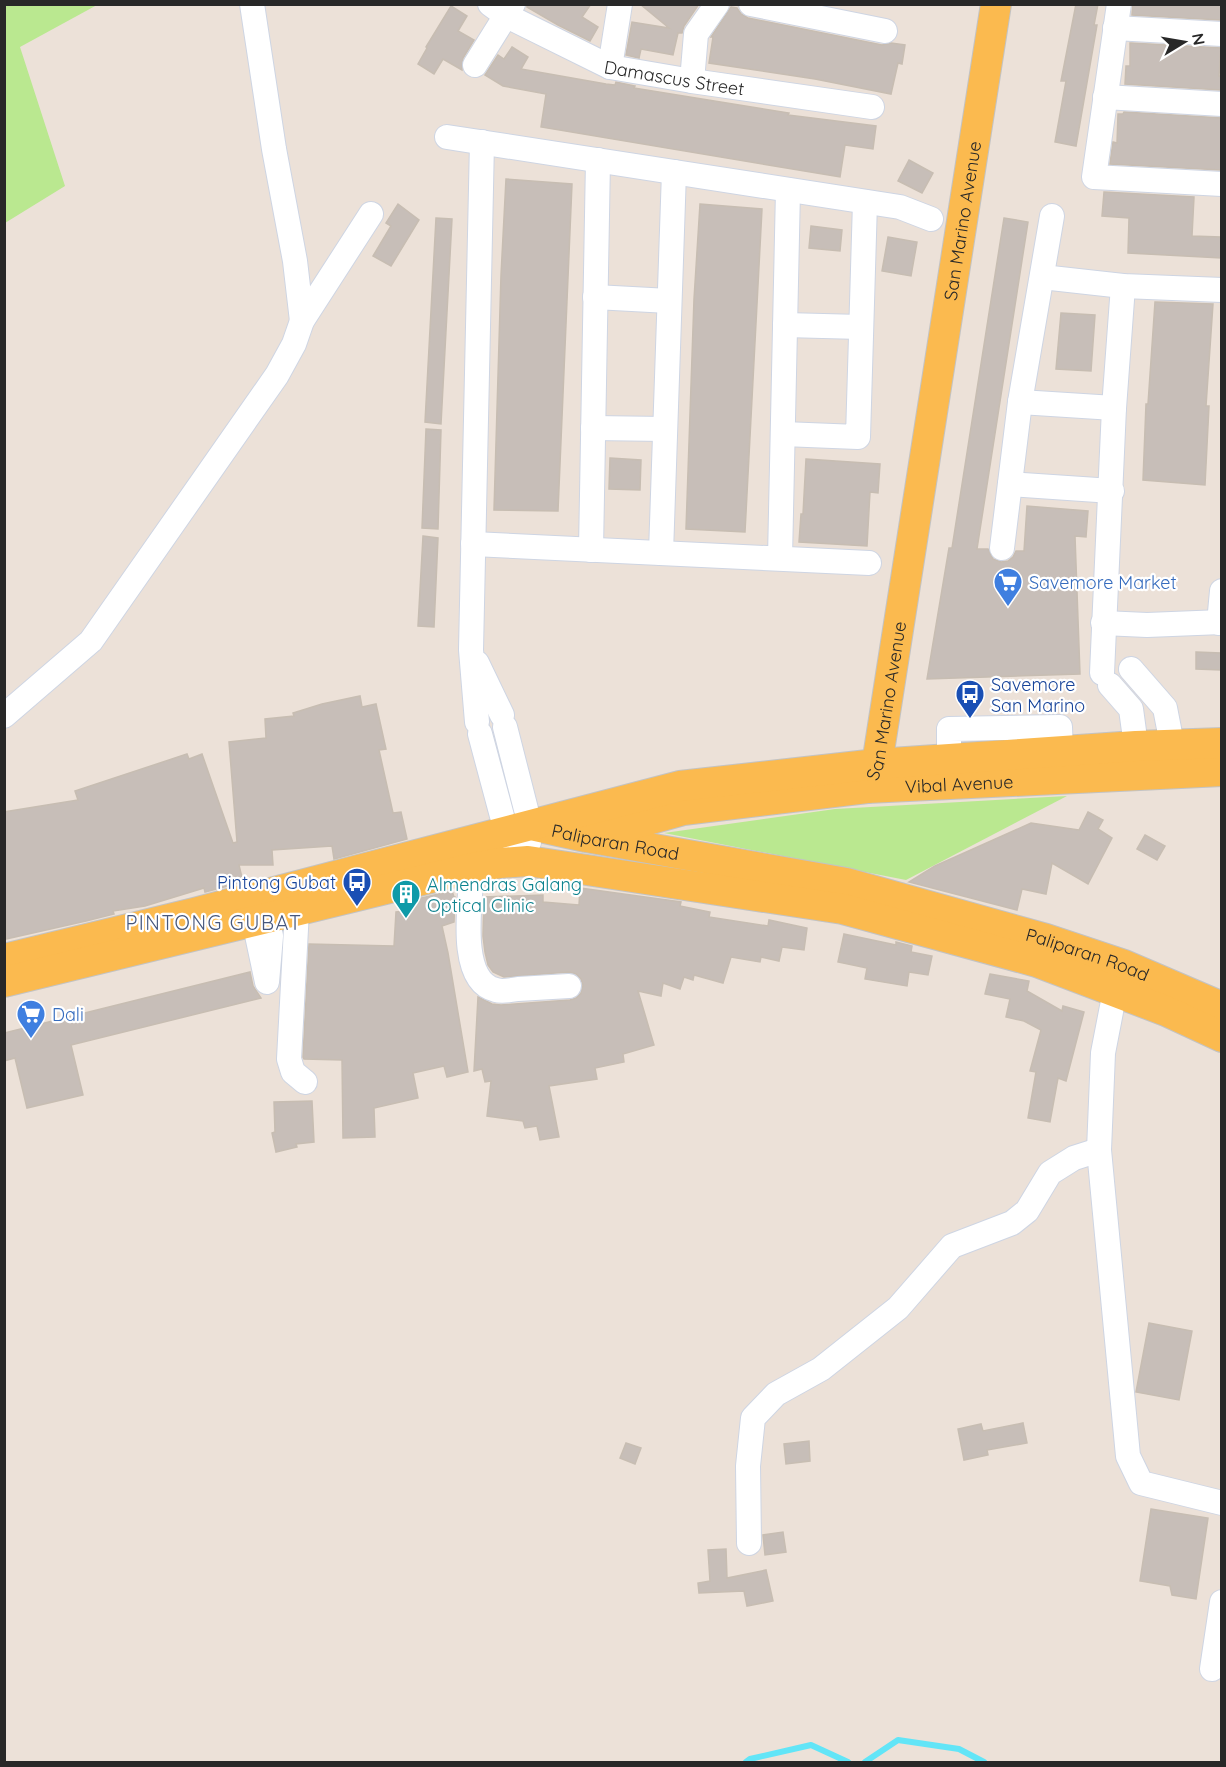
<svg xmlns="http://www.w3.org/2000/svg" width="1226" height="1767" font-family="Quicksand,sans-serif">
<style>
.green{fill:#bae890}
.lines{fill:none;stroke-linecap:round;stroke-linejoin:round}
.stream{stroke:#62e5f7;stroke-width:6}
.building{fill:#c7beb8;stroke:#c7bdb2;stroke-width:1.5}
.minor-casing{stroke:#ced5e3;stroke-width:26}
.major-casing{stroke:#c3c3c3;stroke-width:32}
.minor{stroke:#fff;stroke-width:24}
.major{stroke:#fbba4f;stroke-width:30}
.labels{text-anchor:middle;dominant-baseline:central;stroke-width:4.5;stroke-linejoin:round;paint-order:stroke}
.street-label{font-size:18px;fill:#282828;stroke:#fff}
.shop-label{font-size:18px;fill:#366cbe;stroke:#fff;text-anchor:start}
.transit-label{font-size:18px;fill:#164399;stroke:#fff;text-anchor:start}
.culture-label{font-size:18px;fill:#0d838f;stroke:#fff;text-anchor:start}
.neighbourhood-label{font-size:20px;letter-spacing:1.5px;fill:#46577c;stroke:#fff}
</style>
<rect width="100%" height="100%" fill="#ece1d8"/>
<g class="green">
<path d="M5,4L97,5L20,47L65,186L5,223Z"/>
<path d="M1067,796L906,880L664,833L835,809Z"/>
</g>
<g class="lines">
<g class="stream">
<path d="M746,1762L750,1759L811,1745L848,1762"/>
<path d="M865,1762L898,1740L959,1749L984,1762"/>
</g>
</g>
<g class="building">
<path d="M527,4H591L582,17L598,27L590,41L558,25L527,7Z"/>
<path d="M640,4H699L684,26L682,33H678L673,55L641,49L639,58L626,55L632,22L669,28Z"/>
<path d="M1076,4H1098L1094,25H1097L1076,146L1055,142L1066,81H1061Z"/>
<path d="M1133,4H1221V20L1132,15Z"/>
<path d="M451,6L467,16L458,31L474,40L463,58L462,70L443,59L434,74L418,64L427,48L426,47Z"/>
<path d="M731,7L737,8L741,14L748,18L882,45L891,43L905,45L902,64L898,63L891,94L815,79L709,63L713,37H711Z"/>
<path d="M1130,43L1221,48L1219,76H1221V90L1125,84L1126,66H1130Z"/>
<path d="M512,47L528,57L521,69L606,84L615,85L616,82L635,86L634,88L789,113L788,115L876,126L873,149L845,145L840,177L541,127L546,94L503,86L485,75L498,55L504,59Z"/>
<path d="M1124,112L1221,118V170L1110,164L1113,142L1117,143L1118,114H1123Z"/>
<path d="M909,160L933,173L922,193L898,181Z"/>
<path d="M506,179L572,184L558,511L494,510L501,275Z"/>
<path d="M1104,192L1194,197L1192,236L1221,237V258L1128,253L1129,218L1102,216Z"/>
<path d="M398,204L419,220L391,266L373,256L391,226L386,223Z"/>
<path d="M700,204L762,209L745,532L686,529L694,299Z"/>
<path d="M436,218L452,219L441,424L425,422Z"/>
<path d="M1004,218L1028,222L977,549H988L993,559L1001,562L1008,561L1013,557L1016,551H1024L1027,506L1088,511L1086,537L1075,536L1080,674L927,679L949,548H952Z"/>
<path d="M811,226L842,230L840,251L809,248Z"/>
<path d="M888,237L917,242L911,276L882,271Z"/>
<path d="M1155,302L1213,304L1206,406H1209L1205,485L1143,480L1146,404H1148Z"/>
<path d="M1061,313L1095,315L1091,371L1056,369Z"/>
<path d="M426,429L441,430L438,529L422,528Z"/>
<path d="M610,458L641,460L640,490L609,489Z"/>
<path d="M806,459L880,464L878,493L870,492L867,546L799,542L801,514H803Z"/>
<path d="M423,536L438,538L434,627L418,626Z"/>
<path d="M1196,652L1221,653V670L1196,669Z"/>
<path d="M360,696L362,707L376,704L386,749L379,750L393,813L401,812L407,839L334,859L332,846L272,850L273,865H239L243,882L205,892L204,888L145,906L113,911L114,914L86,921L6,939L4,812L78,800L75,791L187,754L189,759L202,754L233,843L237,842L229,742L266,738L265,719L294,716L293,713L322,704Z"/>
<path d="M1088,812L1103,820L1098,829L1112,838L1088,884L1052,863L1046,894L1022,889L1017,910L909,882L935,866L1031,823L1079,830Z"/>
<path d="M1145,835L1165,846L1157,860L1137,849Z"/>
<path d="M580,888L681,902L680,906L710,912L709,917L768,926L769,920L807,928L804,950L782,947L779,961L761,957L760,962L731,957L723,983L694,975L693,980L684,977L680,989L663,983L661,996L638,991L654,1045L623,1054L624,1062L595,1068L597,1079L549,1086L559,1137L540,1140L537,1126L525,1128L523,1121L487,1116L491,1081L485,1082L482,1069L474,1071L478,997L492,1004L501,1005L570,1000L576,998L581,993L583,985L581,979L576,974L569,972L504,977L493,972L488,965L485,952L483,936L484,897L543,895V902L579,905Z"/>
<path d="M452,891L454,897H455L454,922L442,926L448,953L468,1072L447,1077L444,1066L413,1073L418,1098L374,1108L375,1137L343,1138L342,1060L304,1059L303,1057L309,944L394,946L396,912L406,911L404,902Z"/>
<path d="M844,934L896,945V942L912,946L911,952L932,956L928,975L909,972L907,986L865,979L867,968L838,962Z"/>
<path d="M250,972L253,986L261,998L71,1045L83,1095L27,1108L15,1058L4,1061V1033Z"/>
<path d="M990,974L1029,981L1027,991L1062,1011L1063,1006L1084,1012L1066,1081L1058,1078L1050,1122L1028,1118L1036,1072L1030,1071L1041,1030L1024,1021L1006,1017L1010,999L985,994Z"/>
<path d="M312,1101L314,1142L296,1144L297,1147L276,1152L272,1133L275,1132L274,1102Z"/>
<path d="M1149,1323L1192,1331L1179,1400L1136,1392Z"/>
<path d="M1023,1423L1027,1443L987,1450L988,1455L964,1460L958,1429L981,1424L983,1431Z"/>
<path d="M809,1441L810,1461L786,1464L784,1444Z"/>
<path d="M626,1443L641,1448L635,1464L620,1458Z"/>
<path d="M1151,1509L1208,1518L1196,1599L1172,1595L1170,1586L1140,1581Z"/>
<path d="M783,1532L786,1552L765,1555L763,1535Z"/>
<path d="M726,1549L727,1578L766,1570L773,1601L747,1606L744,1591L699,1593L698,1583L710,1581L708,1550Z"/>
</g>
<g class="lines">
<g class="minor-casing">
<g id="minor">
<path d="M252,4L274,149L295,261L302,321"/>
<path id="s1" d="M490,4L505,15L610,67L692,81L872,107"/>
<path d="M751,4L885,31"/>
<path d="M1119,4L1094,177L1222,184"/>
<path d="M1115,28L1222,34"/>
<path d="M475,65L513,4"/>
<path d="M610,67L620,4"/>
<path d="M692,81L696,34L717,4"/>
<path d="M1105,97L1222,104"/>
<path d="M447,137L900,207L931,219"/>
<path d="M1042,277L1123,286L1222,290"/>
<path d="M595,297L669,301"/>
<path d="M785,325L861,327"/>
<path d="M1020,402L1114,408"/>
<path d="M593,428L665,429"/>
<path d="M783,434L858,437L865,202"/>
<path d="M1010,484L1112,491"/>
<path d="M473,544L869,563"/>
<path d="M1002,548L1020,402L1052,216"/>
<path d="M591,550L598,160"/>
<path d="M661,553L674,172"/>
<path d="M780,558L788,190"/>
<path d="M1103,623L1147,625L1222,622"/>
<path d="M1219,623L1222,591"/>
<path d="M477,663L502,715"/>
<path d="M1131,669L1165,708L1172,744"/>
<path d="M1102,673L1114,408L1123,286"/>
<path d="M1110,685L1131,709L1136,746"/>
<path d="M4,716L91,641L277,375L294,344L302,321L371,214"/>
<path d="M477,722L471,650L482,142"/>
<path d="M505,727L530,825L529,842"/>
<path d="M480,734L506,831L528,861"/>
<path d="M949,760V729L1060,727L1061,751"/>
<path d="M472,868C471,897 456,981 496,990C502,992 512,990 518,989C535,988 552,987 569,986"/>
<path d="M297,910L289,1059L293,1072L305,1082"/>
<path d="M254,921L267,982L271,936L266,918"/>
<path d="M1115,991L1103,1053L1099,1150L1128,1456L1141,1483L1222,1503"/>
<path d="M749,1543L748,1466L753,1418L776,1394L821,1369L898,1308L952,1246L1012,1223L1027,1211L1050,1173L1074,1158L1099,1150"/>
<path d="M1212,1669L1222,1602"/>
</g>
</g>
<g class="major-casing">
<g id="major">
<path id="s2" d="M867,788L877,764L996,4"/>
<path id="s3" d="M536,826L586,837L846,883L1046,939L1124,965L1222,1007"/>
<path id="s4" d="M594,835L683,810L867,788L1222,771"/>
<path d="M4,959L194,913L680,786L877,764L1136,746L1222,743"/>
<path d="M4,982L472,868L500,863L528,861L843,909L1037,962L1166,1011L1222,1037"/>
</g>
</g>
<use href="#minor" class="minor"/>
<use href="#major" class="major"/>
</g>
<defs>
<g id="supermarket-pin" transform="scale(1.5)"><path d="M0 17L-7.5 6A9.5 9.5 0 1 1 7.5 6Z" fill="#3f7fe0" stroke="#fff"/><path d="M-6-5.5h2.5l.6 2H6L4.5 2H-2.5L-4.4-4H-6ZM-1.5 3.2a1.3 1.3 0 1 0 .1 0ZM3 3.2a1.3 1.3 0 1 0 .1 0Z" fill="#fff"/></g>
<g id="bus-pin" transform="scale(1.5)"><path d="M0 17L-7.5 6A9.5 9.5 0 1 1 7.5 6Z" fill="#1a4fb4" stroke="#fff"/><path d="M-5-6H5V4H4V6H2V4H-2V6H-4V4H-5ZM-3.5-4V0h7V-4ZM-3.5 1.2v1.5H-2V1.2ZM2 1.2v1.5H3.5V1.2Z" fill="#fff"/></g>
<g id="building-pin" transform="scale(1.5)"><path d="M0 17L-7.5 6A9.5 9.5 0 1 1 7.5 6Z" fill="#0f9aa8" stroke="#fff"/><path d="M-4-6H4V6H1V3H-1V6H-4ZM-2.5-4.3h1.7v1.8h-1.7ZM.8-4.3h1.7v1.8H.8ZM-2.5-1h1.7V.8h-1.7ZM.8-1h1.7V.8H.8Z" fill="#fff"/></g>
</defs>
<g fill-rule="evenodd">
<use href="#supermarket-pin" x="1008" y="582"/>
<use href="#bus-pin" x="970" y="694"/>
<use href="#bus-pin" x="357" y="882"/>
<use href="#building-pin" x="406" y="894"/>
<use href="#supermarket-pin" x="31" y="1014"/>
</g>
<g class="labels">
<g class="street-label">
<text stroke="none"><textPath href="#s1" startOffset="201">Damascus Street</textPath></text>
<text stroke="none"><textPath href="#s2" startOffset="576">San Marino Avenue</textPath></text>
<text stroke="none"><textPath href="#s2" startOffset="90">San Marino Avenue</textPath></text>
<text stroke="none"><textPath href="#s4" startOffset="370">Vibal Avenue</textPath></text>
<text stroke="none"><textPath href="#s3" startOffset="81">Paliparan Road</textPath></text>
<text stroke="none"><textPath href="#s3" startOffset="567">Paliparan Road</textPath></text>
</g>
<g class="shop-label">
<text x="1029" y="582">Savemore Market</text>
<text x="52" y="1014">Dali</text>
</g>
<g class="transit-label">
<text x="991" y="684">Savemore<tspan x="991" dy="21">San Marino</tspan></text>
<text x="336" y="882" text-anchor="end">Pintong Gubat</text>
</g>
<g class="culture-label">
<text x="427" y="884">Almendras Galang<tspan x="427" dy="21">Optical Clinic</tspan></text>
</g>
<g class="neighbourhood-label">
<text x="214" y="922">PINTONG GUBAT</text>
</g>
</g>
<rect width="1226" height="1767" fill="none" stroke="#282828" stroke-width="12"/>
<g transform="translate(1184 42) rotate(79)" stroke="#ffffff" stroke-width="4.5" paint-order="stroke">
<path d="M0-4.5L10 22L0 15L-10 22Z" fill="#282828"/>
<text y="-9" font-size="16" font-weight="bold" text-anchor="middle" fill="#282828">N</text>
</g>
</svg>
